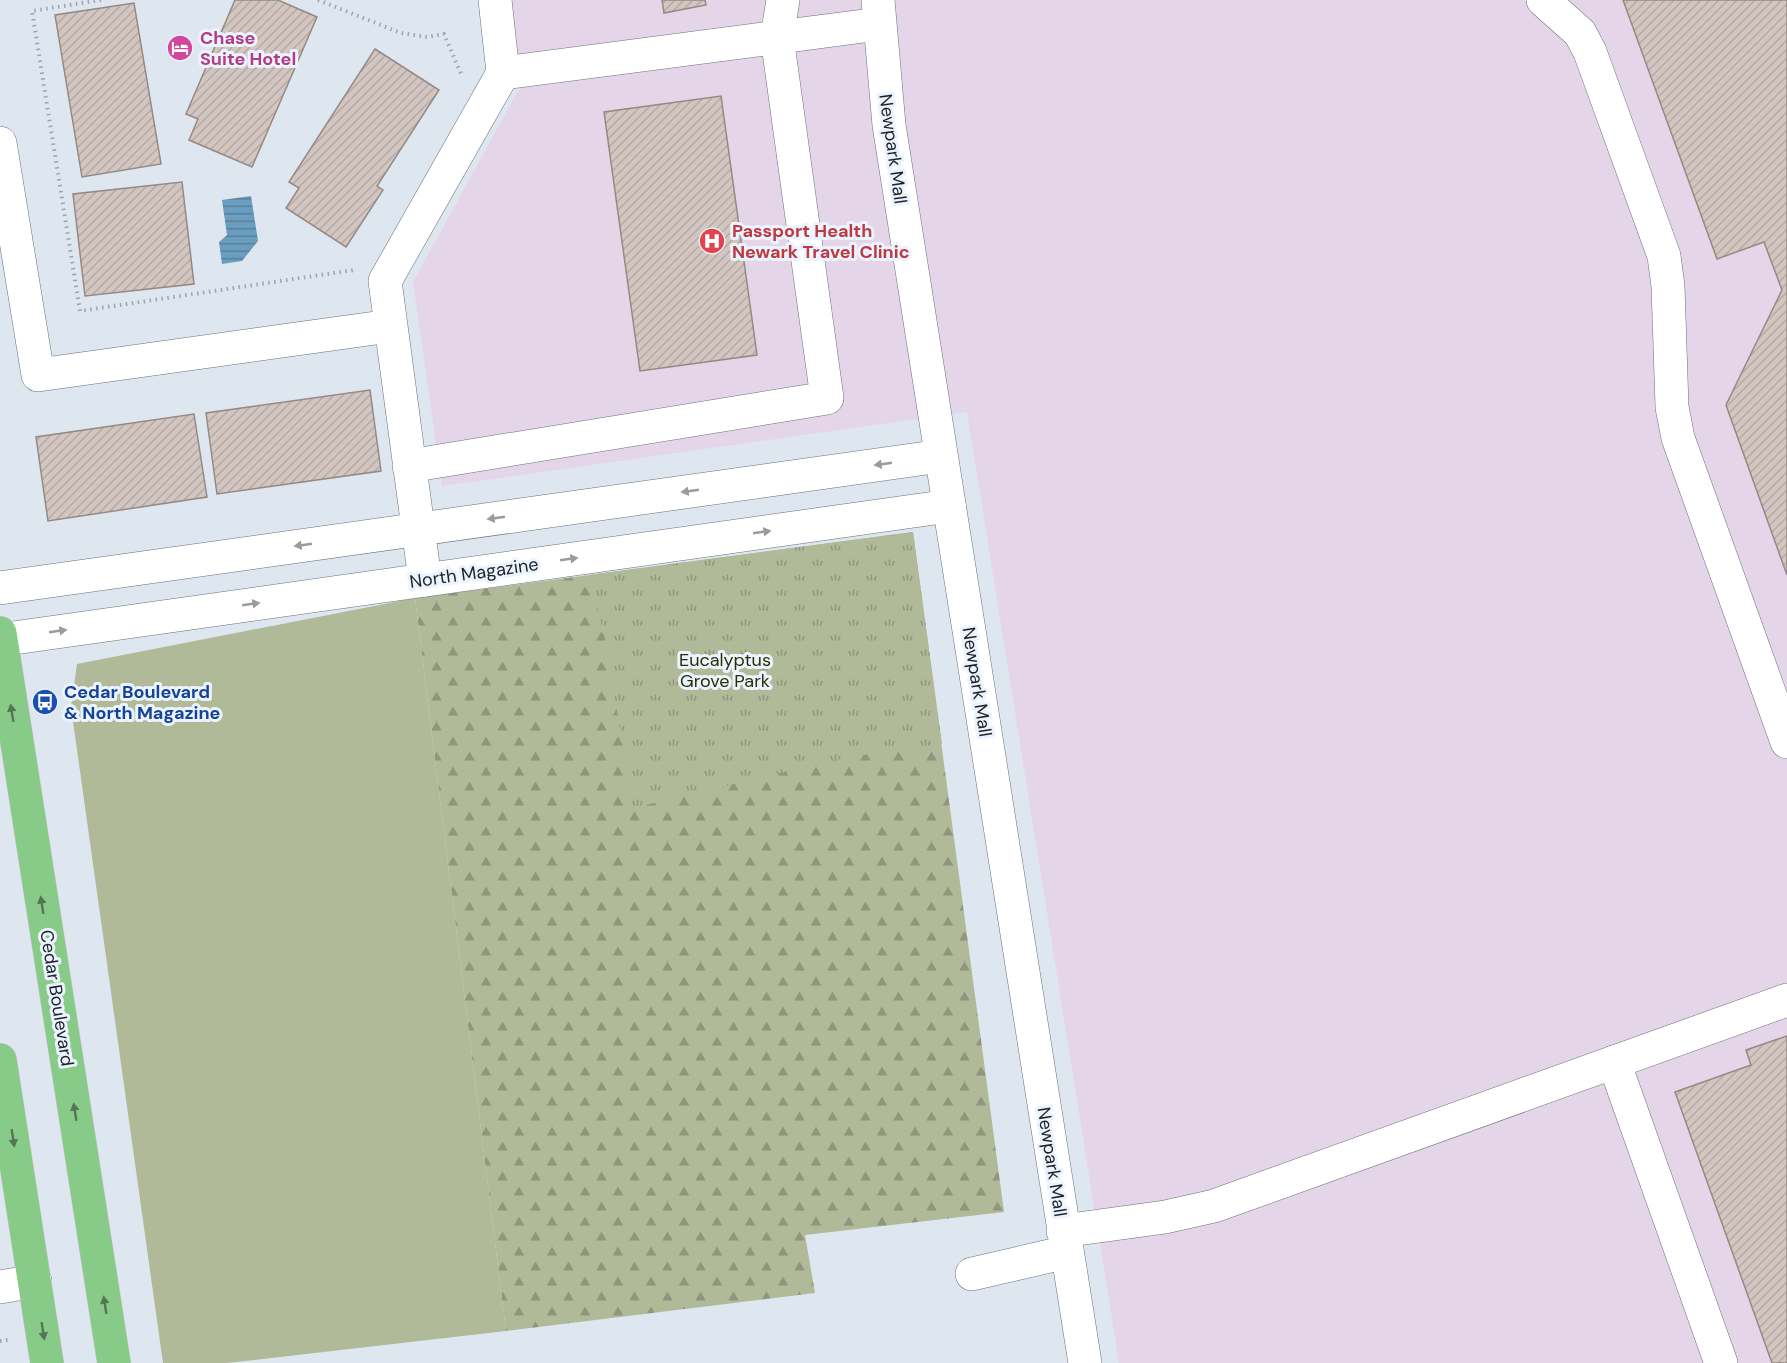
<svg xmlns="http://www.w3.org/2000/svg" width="1787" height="1363" font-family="'DM Sans',sans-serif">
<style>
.commercial{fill:#e5d5e8}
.grass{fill:#b0b998}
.forest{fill:url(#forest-firs)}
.park{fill:url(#park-tufts)}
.water{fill:url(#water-rules)}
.building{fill:url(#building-hatch);stroke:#958984;stroke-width:1.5}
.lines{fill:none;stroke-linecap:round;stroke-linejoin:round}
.minor-casing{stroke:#697079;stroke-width:34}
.major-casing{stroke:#c4c5c6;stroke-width:34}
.path{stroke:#9da4ac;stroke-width:4;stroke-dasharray:1.5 4.5;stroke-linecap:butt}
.minor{stroke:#fff;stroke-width:33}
.major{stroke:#88ca88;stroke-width:33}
.oneway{fill:#9a9b9d}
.oneway2{fill:#537656}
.labels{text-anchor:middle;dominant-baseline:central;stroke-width:6;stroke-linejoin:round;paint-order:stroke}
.hotel-label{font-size:18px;font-weight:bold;fill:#b23c85;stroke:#ebf4fe;text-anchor:start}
.street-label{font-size:18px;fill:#1e2125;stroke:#ebf4fe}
.health-label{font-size:18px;font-weight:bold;fill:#be3a42;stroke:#ebf4fe;text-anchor:start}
.park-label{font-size:18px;fill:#282f04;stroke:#ebf4fe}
.transit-label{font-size:18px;font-weight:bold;fill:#164399;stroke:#ebf4fe;text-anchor:start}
</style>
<defs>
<pattern id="forest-firs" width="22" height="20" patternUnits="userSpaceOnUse" patternTransform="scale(1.5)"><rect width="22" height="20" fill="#b0b998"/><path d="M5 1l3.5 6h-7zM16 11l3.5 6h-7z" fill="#8f967c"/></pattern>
<pattern id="park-tufts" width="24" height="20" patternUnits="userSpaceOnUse" patternTransform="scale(1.5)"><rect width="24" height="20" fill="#b0b998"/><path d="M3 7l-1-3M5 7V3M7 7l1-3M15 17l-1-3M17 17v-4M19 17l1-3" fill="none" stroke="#8f967c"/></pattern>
<pattern id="water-rules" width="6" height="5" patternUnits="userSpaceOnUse" patternTransform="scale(1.5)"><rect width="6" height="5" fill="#6a9dc0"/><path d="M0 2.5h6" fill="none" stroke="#57809c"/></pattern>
<pattern id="building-hatch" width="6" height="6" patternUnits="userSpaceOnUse" patternTransform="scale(1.5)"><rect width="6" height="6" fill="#d3c6c1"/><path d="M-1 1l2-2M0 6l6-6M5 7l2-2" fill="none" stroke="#b5aaa6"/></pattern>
</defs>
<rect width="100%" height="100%" fill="#dee6f0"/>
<path class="commercial" d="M508,0H1787V1363H1119L967,412L442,486L413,282L520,87Z"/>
<path class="grass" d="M415,598L506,1331L227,1363H163L71,707L77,664Z"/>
<path class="forest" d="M913,532L1004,1212L805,1235L815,1293L506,1331L415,598Z"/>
<path class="park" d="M913,532L942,744L849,757L633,808L605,638L589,575Z"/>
<path class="water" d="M251,196L258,241L242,261L222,264L219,242L227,235L222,200Z"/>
<g class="building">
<path d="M235,0H278L317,17L252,167L189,140L198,119L186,114Z"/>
<path d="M662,0H705L706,5L664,13Z"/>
<path d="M1623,0H1787V575L1726,405L1782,290L1764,242L1717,259Z"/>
<path d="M134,3L161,164L82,177L55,15Z"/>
<path d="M375,49L439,90L377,186L383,190L346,247L286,208L299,188L289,182Z"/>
<path d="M721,96L757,355L640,371L604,112Z"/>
<path d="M182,182L194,284L85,296L73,194Z"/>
<path d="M370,390L381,471L217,494L206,413Z"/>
<path d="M194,414L207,497L48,521L36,437Z"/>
<path d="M1787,1036V1363H1772L1675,1092L1751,1065L1746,1050Z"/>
</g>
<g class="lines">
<g class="minor-casing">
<g id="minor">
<path d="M878,0L889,125L1085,1363"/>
<path d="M1543,0L1580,33L1590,52L1664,256L1668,286L1672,407L1678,438L1787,742"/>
<path d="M503,73L879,24"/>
<path d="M0,143L38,375L390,326"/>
<path d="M409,466L827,398L777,37L783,0"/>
<path d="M425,580L385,281L503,73L495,0"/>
<path d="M0,588L941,456"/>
<path d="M0,640L949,506"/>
<path d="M1614,1062L1721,1363"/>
<path d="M1063,1231L1165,1217L1214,1206L1787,1000"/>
<path d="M972,1274L1067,1252"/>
<path d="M0,1287L35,1281"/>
</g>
</g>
<g class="major-casing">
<g id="major">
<path d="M0,633L114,1363"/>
<path d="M0,1060L47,1363"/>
</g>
</g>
<g class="path">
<path d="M101,0L32,11L80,311L354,270"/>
<path d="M318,0L401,33L427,37L444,34L462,76"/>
<path d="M0,1341L8,1340"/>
</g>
<use href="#minor" class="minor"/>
<use href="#major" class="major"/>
</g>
<defs><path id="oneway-solid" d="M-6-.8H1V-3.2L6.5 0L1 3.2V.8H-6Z" transform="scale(1.5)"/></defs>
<g class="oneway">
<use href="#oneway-solid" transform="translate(883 464) rotate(172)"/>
<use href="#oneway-solid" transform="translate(690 491) rotate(172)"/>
<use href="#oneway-solid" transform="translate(496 518) rotate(172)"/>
<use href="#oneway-solid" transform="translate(762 532) rotate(-8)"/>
<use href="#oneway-solid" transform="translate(303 545) rotate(172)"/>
<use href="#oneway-solid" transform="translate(569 559) rotate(-8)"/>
<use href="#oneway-solid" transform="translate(251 604) rotate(-8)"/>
<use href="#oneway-solid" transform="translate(58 631) rotate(-8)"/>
</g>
<g class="oneway2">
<use href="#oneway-solid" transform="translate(12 713) rotate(-99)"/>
<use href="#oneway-solid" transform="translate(42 905) rotate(-99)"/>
<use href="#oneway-solid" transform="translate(75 1112) rotate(-99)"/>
<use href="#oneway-solid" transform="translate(13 1138) rotate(81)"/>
<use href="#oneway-solid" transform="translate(105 1305) rotate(-99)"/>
<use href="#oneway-solid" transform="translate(43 1331) rotate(81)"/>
</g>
<defs>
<g id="hotel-disc" transform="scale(1.35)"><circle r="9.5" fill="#d1479c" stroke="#ebf4fe"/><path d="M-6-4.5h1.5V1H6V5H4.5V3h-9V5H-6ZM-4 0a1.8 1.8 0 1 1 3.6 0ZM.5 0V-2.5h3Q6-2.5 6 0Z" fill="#fff"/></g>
<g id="hospital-disc" transform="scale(1.35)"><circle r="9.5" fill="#e0444e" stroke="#ebf4fe"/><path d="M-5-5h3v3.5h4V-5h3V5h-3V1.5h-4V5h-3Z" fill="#fff"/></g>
<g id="bus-disc" transform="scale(1.35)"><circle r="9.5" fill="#1a4fb4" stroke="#ebf4fe"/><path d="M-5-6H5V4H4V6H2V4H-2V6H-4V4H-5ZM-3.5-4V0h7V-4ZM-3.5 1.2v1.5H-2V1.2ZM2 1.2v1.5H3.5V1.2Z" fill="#fff"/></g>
</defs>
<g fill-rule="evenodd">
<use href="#hotel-disc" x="180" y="48"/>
<use href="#hospital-disc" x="712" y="241"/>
<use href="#bus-disc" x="45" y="702"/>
</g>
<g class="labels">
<g class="hotel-label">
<text x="200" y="38">Chase<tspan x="200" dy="21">Suite Hotel</tspan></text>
</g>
<g class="street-label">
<text transform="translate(893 149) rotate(82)">Newpark Mall</text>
<text transform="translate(474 573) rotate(-8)">North Magazine</text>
<text transform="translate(977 682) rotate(81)">Newpark Mall</text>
<text transform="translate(57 998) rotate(81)">Cedar Boulevard</text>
<text transform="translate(1052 1162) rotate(81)">Newpark Mall</text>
</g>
<g class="health-label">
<text x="732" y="231">Passport Health<tspan x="732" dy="21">Newark Travel Clinic</tspan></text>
</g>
<g class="park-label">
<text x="725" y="660">Eucalyptus<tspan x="725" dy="21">Grove Park</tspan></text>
</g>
<g class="transit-label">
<text x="64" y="692">Cedar Boulevard<tspan x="64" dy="21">&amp; North Magazine</tspan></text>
</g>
</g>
</svg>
